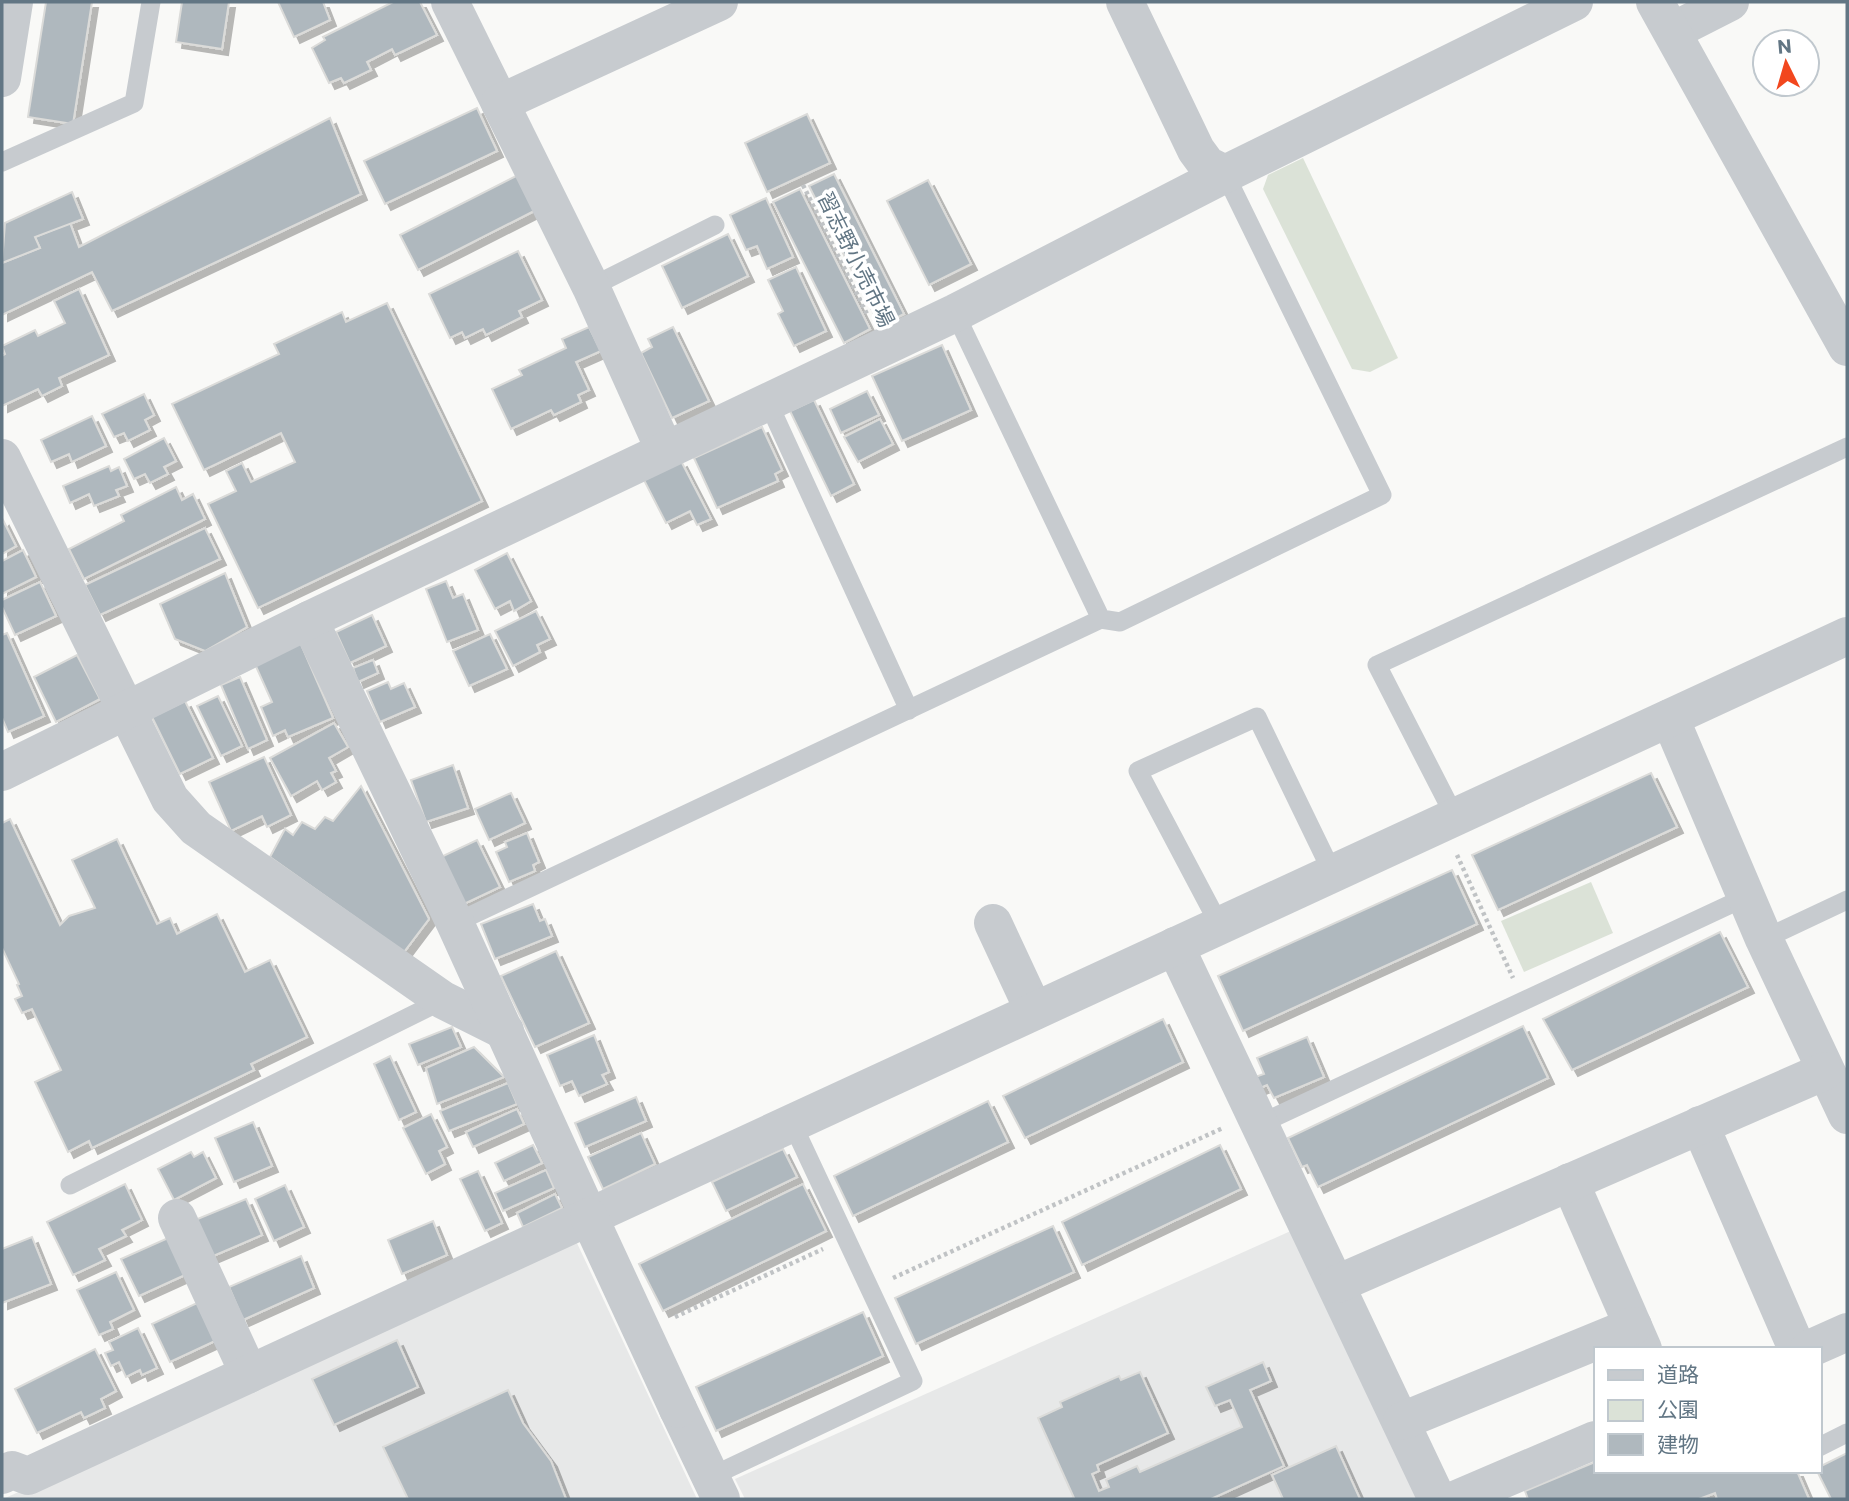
<svg xmlns="http://www.w3.org/2000/svg" width="1849" height="1501" font-family="Commissioner,'Noto Sans JP',sans-serif">
<style>
.built{fill:#e7e8e8}
.green{fill:#dbe2d7}
.building{fill:#afb8be;stroke:#dbdbd9;stroke-width:2;filter:url(#shadow)}
.lines{fill:none;stroke-linecap:round;stroke-linejoin:round}
.path{stroke:#c0c3c5;stroke-width:4.5;stroke-dasharray:3.5 3.5;stroke-linecap:butt}
.service{stroke:#c7cbcf;stroke-width:19}
.minor{stroke:#c7cbcf;stroke-width:38}
.tertiary{stroke:#c7cbcf;stroke-width:38}
.labels{text-anchor:middle;dominant-baseline:central;stroke-width:7;stroke-linejoin:round;paint-order:stroke}
.street-label{font-size:21px;fill:#627684;stroke:#fff}
</style>
<defs>
<filter id="shadow"><feDropShadow dx="6" dy="6" stdDeviation="0" flood-color="#0004"/></filter>
</defs>
<rect width="100%" height="100%" fill="#f9f9f7"/>
<g class="built">
<path d="M1293,1230L1420,1499H745L735,1479Z"/>
<path d="M576,1241L697,1499H3Z"/>
</g>
<g class="green">
<path d="M1303,158L1398,358L1370,372L1352,369L1263,189L1268,175Z"/>
<path d="M1591,882L1613,933L1524,972L1501,921Z"/>
</g>
<g class="building">
<path d="M46,2H92L73,124L28,117Z"/>
<path d="M182,2H229L222,49L176,42Z"/>
<path d="M278,2H323L330,20L294,37Z"/>
<path d="M393,2H420L437,35L395,55L392,49L367,62L371,70L344,83L341,78L329,83L312,48L325,40L323,37Z"/>
<path d="M477,108L497,151L385,204L364,161Z"/>
<path d="M807,114L830,163L767,192L745,143Z"/>
<path d="M330,118L361,194L112,311L92,272L2,315V263L40,248L35,237L70,223L79,247Z"/>
<path d="M520,174L538,209L418,270L400,235Z"/>
<path d="M834,174L904,314L880,326L809,186Z"/>
<path d="M928,180L971,264L929,285L887,201Z"/>
<path d="M800,189L870,329L844,343L773,202Z"/>
<path d="M72,192L83,219L35,237L40,248L2,263L5,223Z"/>
<path d="M766,198L793,257L767,269L757,246L746,250L730,215Z"/>
<path d="M728,234L748,276L682,308L662,266Z"/>
<path d="M518,251L542,300L519,311L522,317L486,335L483,329L465,338L462,332L450,338L429,294Z"/>
<path d="M796,267L826,331L794,346L778,314L783,311L768,280Z"/>
<path d="M79,289L109,355L59,378L62,386L42,396L38,389L2,406V356L5,354L2,346L35,330L38,336L65,323L54,301Z"/>
<path d="M387,303L482,501L258,608L208,504L236,491L226,471L242,463L251,482L295,462L281,433L204,470L172,404L279,354L274,344L342,312L346,322Z"/>
<path d="M589,327L601,351L576,362L589,390L578,395L581,402L554,415L551,410L511,429L492,389L522,375L519,370L566,348L562,339Z"/>
<path d="M673,327L709,401L672,418L641,353L652,347L648,339Z"/>
<path d="M942,345L971,410L902,441L872,376Z"/>
<path d="M867,391L879,415L841,433L830,409Z"/>
<path d="M144,394L154,415L145,420L150,430L128,441L124,433L114,437L102,414Z"/>
<path d="M814,400L854,484L831,496L790,411Z"/>
<path d="M92,416L106,446L72,462L69,454L51,462L41,440Z"/>
<path d="M880,419L893,444L858,462L844,437Z"/>
<path d="M762,427L782,470L775,474L778,481L717,508L694,458Z"/>
<path d="M164,438L176,461L164,467L168,474L150,483L145,474L134,479L124,459Z"/>
<path d="M681,461L711,519L697,525L690,511L666,523L644,480Z"/>
<path d="M109,466L111,471L119,467L127,486L116,490L119,496L94,506L89,494L70,503L63,486Z"/>
<path d="M176,487L182,500L193,494L205,519L84,579L69,549L124,521L121,515Z"/>
<path d="M3,520L16,546L2,554V521Z"/>
<path d="M205,528L220,559L100,615L85,585Z"/>
<path d="M23,550L36,577L2,594V561Z"/>
<path d="M507,553L531,601L514,611L510,601L495,609L475,570Z"/>
<path d="M225,573L247,627L205,651L175,639L160,604Z"/>
<path d="M446,581L453,598L463,594L478,630L447,642L426,589Z"/>
<path d="M40,582L56,616L15,635L2,607V600Z"/>
<path d="M536,611L550,639L537,645L540,652L513,666L495,631Z"/>
<path d="M372,615L386,646L350,663L336,632Z"/>
<path d="M7,633L44,716L8,732L2,718V635Z"/>
<path d="M490,634L507,669L469,686L453,651Z"/>
<path d="M300,642L333,718L288,737L285,730L273,736L261,707L272,702L254,662Z"/>
<path d="M77,655L100,699L56,722L34,677Z"/>
<path d="M373,660L378,673L358,682L353,668Z"/>
<path d="M240,677L267,740L248,749L221,685Z"/>
<path d="M388,682L391,689L404,683L415,707L380,722L367,691Z"/>
<path d="M218,696L242,746L221,756L197,706Z"/>
<path d="M185,701L213,758L180,774L152,717Z"/>
<path d="M334,723L348,747L329,758L336,771L331,773L336,782L322,790L317,781L291,796L270,758Z"/>
<path d="M264,757L291,815L267,827L262,816L231,831L209,782Z"/>
<path d="M453,765L468,808L426,822L411,780Z"/>
<path d="M1651,773L1677,827L1498,910L1472,855Z"/>
<path d="M361,786L429,919L404,952L270,857L285,829L293,835L302,822L315,829L325,817L333,821Z"/>
<path d="M511,793L525,823L489,840L475,809Z"/>
<path d="M10,819L60,925L69,916L95,908L72,860L117,839L157,924L170,918L177,934L217,914L245,972L270,960L307,1037L251,1064L254,1070L92,1148L89,1141L68,1152L35,1082L61,1070L32,1009L22,1013L15,999L22,996L17,985L19,984L2,948V823Z"/>
<path d="M527,833L539,862L533,865L535,871L509,882L496,852L507,847L505,842Z"/>
<path d="M477,840L500,887L464,904L441,857Z"/>
<path d="M1452,870L1477,924L1243,1031L1218,976Z"/>
<path d="M533,904L540,921L545,919L552,936L495,959L481,924Z"/>
<path d="M1720,932L1748,987L1572,1070L1543,1019Z"/>
<path d="M556,951L589,1023L535,1047L501,976Z"/>
<path d="M1163,1019L1183,1062L1025,1138L1003,1096Z"/>
<path d="M1523,1026L1548,1078L1318,1187L1307,1165L1302,1167L1288,1138Z"/>
<path d="M452,1027L461,1047L418,1065L409,1044Z"/>
<path d="M594,1035L609,1072L602,1075L607,1084L579,1096L572,1081L560,1086L547,1055Z"/>
<path d="M1307,1037L1324,1077L1274,1098L1267,1085L1260,1088L1255,1077L1264,1074L1257,1058Z"/>
<path d="M474,1047L504,1077L437,1104L426,1068Z"/>
<path d="M390,1056L416,1112L399,1120L374,1064Z"/>
<path d="M508,1083L517,1104L449,1131L440,1111Z"/>
<path d="M636,1097L646,1121L585,1147L575,1123Z"/>
<path d="M988,1101L1008,1142L853,1216L834,1176Z"/>
<path d="M517,1109L524,1124L473,1147L466,1132Z"/>
<path d="M431,1114L447,1147L439,1151L445,1164L426,1174L403,1128Z"/>
<path d="M253,1122L272,1166L234,1182L215,1138Z"/>
<path d="M641,1133L655,1164L603,1189L588,1157Z"/>
<path d="M533,1145L542,1163L504,1181L495,1163Z"/>
<path d="M1220,1145L1241,1189L1082,1265L1062,1222Z"/>
<path d="M783,1149L797,1177L726,1211L712,1182Z"/>
<path d="M191,1152L194,1157L203,1152L216,1178L174,1200L158,1169Z"/>
<path d="M546,1170L554,1188L503,1211L495,1193Z"/>
<path d="M478,1171L502,1223L485,1231L460,1179Z"/>
<path d="M125,1184L142,1220L122,1230L126,1236L99,1249L105,1260L73,1275L47,1222Z"/>
<path d="M803,1184L826,1231L663,1311L639,1264Z"/>
<path d="M285,1185L304,1227L274,1241L255,1199Z"/>
<path d="M555,1194L562,1208L523,1227L517,1213Z"/>
<path d="M246,1199L262,1235L211,1257L195,1220Z"/>
<path d="M433,1221L447,1255L402,1274L388,1240Z"/>
<path d="M1053,1226L1074,1272L916,1344L895,1298Z"/>
<path d="M32,1237L51,1284L2,1303V1249Z"/>
<path d="M168,1238L185,1275L139,1296L121,1259Z"/>
<path d="M301,1256L314,1288L243,1320L229,1287Z"/>
<path d="M116,1272L134,1310L110,1322L113,1329L99,1335L77,1290Z"/>
<path d="M197,1303L215,1341L170,1362L152,1324Z"/>
<path d="M863,1312L883,1356L716,1431L696,1387Z"/>
<path d="M138,1328L157,1368L142,1375L140,1370L126,1377L119,1362L111,1366L105,1353L113,1350L109,1342Z"/>
<path d="M397,1340L418,1387L334,1425L312,1379Z"/>
<path d="M95,1349L116,1391L101,1399L105,1408L84,1418L81,1412L37,1433L15,1389Z"/>
<path d="M1263,1362L1271,1381L1250,1390L1284,1466L1211,1499H1071L1074,1498L1038,1418L1062,1407L1060,1402L1119,1376L1121,1380L1140,1372L1168,1433L1097,1465L1099,1471L1092,1474L1099,1491L1109,1487L1106,1480L1137,1466L1140,1472L1242,1427L1230,1400L1215,1406L1206,1387Z"/>
<path d="M508,1390L523,1423L551,1461L566,1499H408L383,1447Z"/>
<path d="M1336,1446L1360,1499H1283L1272,1475Z"/>
<path d="M1847,1453V1499H1831L1817,1471L1819,1467Z"/>
<path d="M1595,1462V1471H1797L1809,1499H1717L1715,1493L1699,1499H1528L1525,1491Z"/>
</g>
<g class="lines">
<g class="path">
<path d="M803,185L868,316"/>
<path d="M1457,855L1513,978"/>
<path d="M893,1278L1223,1128"/>
<path d="M675,1317L823,1249"/>
</g>
<g class="service">
<path d="M2,162L134,103L151,2"/>
<path d="M591,287L715,225"/>
<path d="M955,313L1101,619L1120,622L1382,495L1225,174"/>
<path d="M767,400L909,710"/>
<path d="M1455,817L1377,665L1847,447"/>
<path d="M455,923L1101,619"/>
<path d="M1220,926L1138,771L1257,717L1333,874"/>
<path d="M1764,939L1847,900"/>
<path d="M1260,1124L1746,897"/>
<path d="M70,1185L443,1000"/>
<path d="M1819,1447L1847,1433"/>
<path d="M710,1477L913,1381L792,1123"/>
</g>
<g class="minor">
<path d="M450,2L591,287L664,449"/>
<path d="M1673,31L1730,2"/>
<path d="M2,78L14,2"/>
<path d="M500,103L719,2"/>
<path d="M2,458L170,799L196,828L443,1000L505,1031"/>
<path d="M309,620L455,923L589,1217"/>
<path d="M1670,718L1764,939L1847,1115"/>
<path d="M2,772L309,620L955,313L1225,174"/>
<path d="M993,923L1034,1011"/>
<path d="M1175,946L1437,1499"/>
<path d="M1700,1125L1797,1349"/>
<path d="M1570,1182L1643,1349"/>
<path d="M177,1218L249,1374"/>
<path d="M1337,1284L1825,1071"/>
<path d="M1809,1349L1847,1332"/>
<path d="M678,1409L721,1499"/>
<path d="M1402,1421L1633,1326"/>
<path d="M2,1475L12,1470L28,1476L1847,636"/>
<path d="M1457,1499L1595,1440"/>
</g>
<g class="tertiary">
<path d="M1125,2L1196,150L1207,165L1225,174L1574,2"/>
<path d="M1655,2L1847,347"/>
<path d="M589,1217L678,1409"/>
</g>
</g>
<g class="labels">
<g class="street-label">
<text transform="translate(857 259) rotate(64)">習志野小売市場</text>
</g>
</g>
<rect width="1849" height="1501" fill="none" stroke="#627684" stroke-width="7"/>
<rect x="1594" y="1347" width="228" height="126" fill="#ffffff" stroke="#c0c8ce" stroke-width="2"/>
<rect x="1608" y="1370" width="35" height="10" fill="#c7cbcf" stroke="#c0c8ce" stroke-width="2"/>
<text x="1657" y="1382" font-size="21" fill="#627684">道路</text>
<rect x="1608" y="1400" width="35" height="21" fill="#dbe2d7" stroke="#c0c8ce" stroke-width="2"/>
<text x="1657" y="1417" font-size="21" fill="#627684">公園</text>
<rect x="1608" y="1434" width="35" height="21" fill="#afb8be" stroke="#c0c8ce" stroke-width="2"/>
<text x="1657" y="1452" font-size="21" fill="#627684">建物</text>
<g transform="translate(1786 63) rotate(355)"><circle r="33" fill="#ffffff" stroke="#c0c8ce" stroke-width="2"/>
<path d="M0-5L12 26L0 18L-12 26Z" fill="#f2471e"/>
<text y="-10" font-size="19" font-weight="bold" text-anchor="middle" fill="#627684">N</text>
</g>
</svg>
